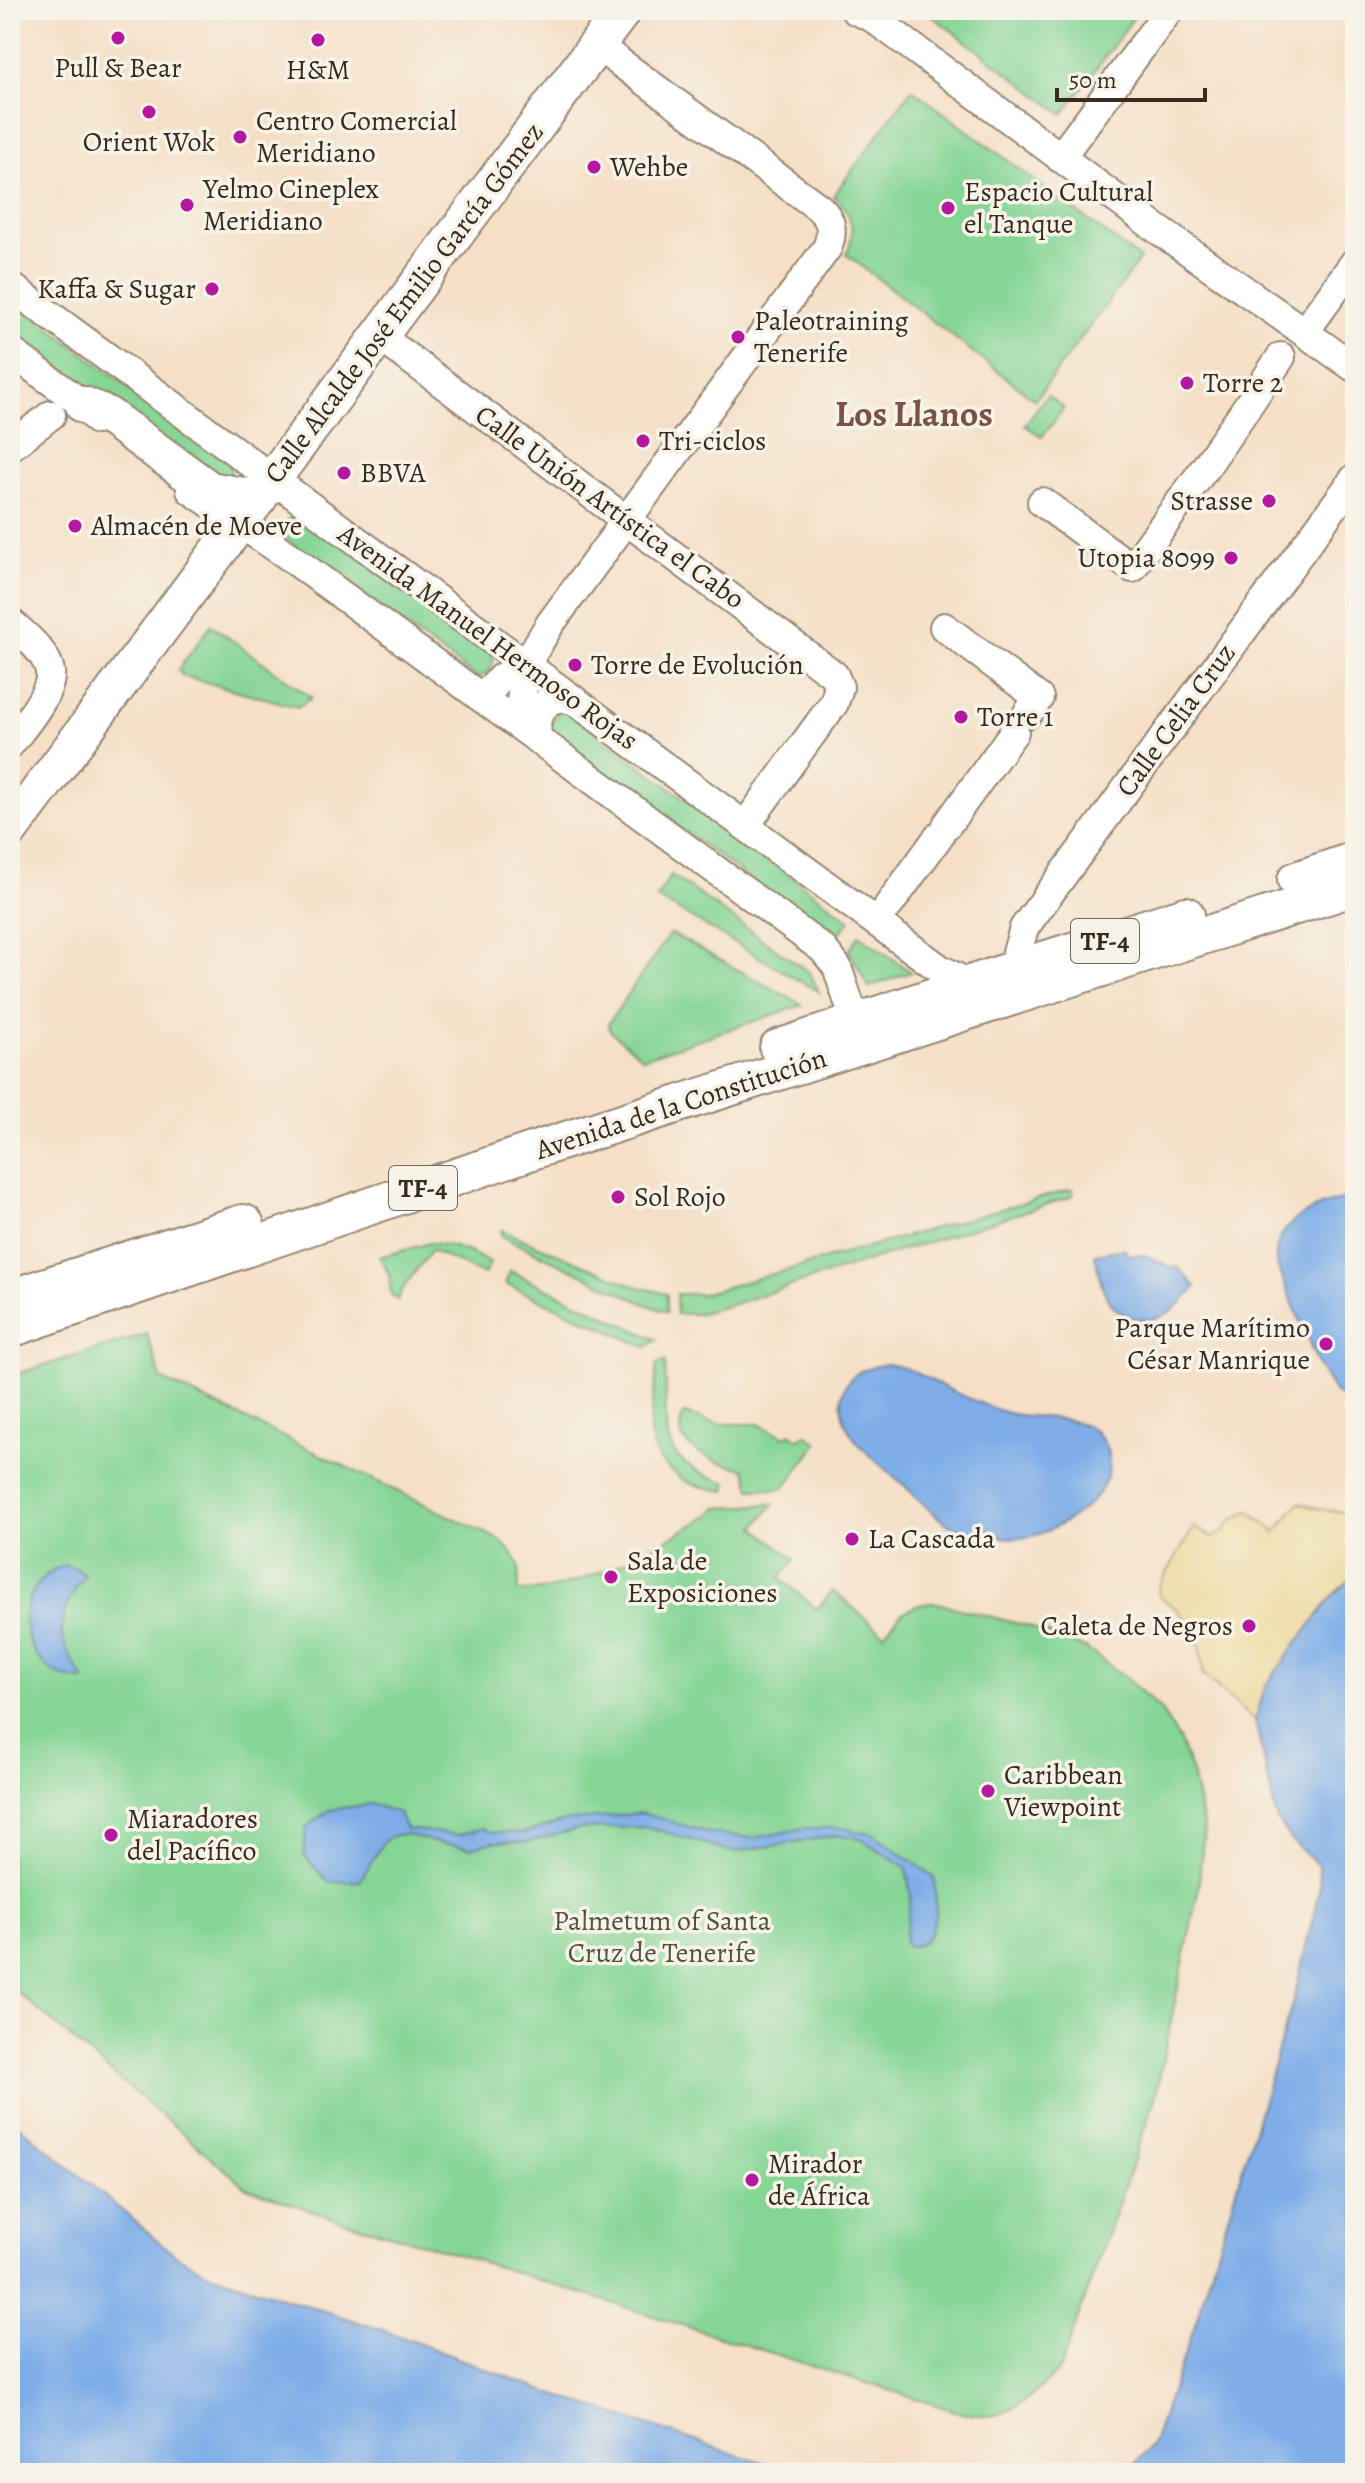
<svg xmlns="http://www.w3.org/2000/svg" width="1365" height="2483" font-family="Alegreya,serif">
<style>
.green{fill:#85d595;stroke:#60805a;stroke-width:2}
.sand{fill:#eeda9e;stroke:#94825e;stroke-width:2}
.water{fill:#7eade8;stroke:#5c6c83;stroke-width:2}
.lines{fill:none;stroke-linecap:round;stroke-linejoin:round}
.minor-casing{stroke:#988572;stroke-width:32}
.major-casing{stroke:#988572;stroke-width:40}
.highway-casing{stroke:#988572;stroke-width:46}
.minor{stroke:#fff;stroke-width:28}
.major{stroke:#fff;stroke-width:36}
.highway{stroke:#fff;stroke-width:42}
.poi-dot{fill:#b5179e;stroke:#f7f3e8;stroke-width:3}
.labels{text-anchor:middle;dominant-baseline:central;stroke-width:7;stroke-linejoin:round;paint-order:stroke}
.shield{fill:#f7f3e8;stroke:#73665b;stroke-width:2}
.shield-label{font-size:26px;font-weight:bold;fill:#3b2a1e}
.poi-label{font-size:28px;fill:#3b2a1e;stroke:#f7f3e8;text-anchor:start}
.street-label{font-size:28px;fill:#3b2a1e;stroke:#f7f3e8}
.park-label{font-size:28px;fill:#4e553c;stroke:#f7f3e8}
.district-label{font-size:36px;font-weight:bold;fill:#7a5345;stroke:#f7f3e8}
</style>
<rect width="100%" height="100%" fill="#f7f3e8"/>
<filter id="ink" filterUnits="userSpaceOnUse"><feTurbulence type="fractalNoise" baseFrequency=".0125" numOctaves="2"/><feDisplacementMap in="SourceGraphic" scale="16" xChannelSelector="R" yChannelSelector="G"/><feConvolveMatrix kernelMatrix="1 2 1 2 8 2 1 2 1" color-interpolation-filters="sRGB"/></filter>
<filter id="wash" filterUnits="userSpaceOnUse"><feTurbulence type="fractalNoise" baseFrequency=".006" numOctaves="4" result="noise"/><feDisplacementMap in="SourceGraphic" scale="32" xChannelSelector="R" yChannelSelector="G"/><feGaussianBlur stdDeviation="1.8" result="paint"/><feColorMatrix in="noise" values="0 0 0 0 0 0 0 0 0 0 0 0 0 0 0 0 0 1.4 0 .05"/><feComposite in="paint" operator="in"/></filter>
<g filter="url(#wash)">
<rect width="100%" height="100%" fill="#f5e0c7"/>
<g class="green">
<path d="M924,10H1139L1063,114Z"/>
<path d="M912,89L1140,259L1035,400L846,254C857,233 852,211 833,196Z"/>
<path d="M10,298L231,464V479L226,485L10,338Z"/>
<path d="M1047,395L1064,408L1042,437L1025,425Z"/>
<path d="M304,516L490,652L494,659L490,671L480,677L474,676L285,538L284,525L290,517Z"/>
<path d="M211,625L312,698L297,707L183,676L178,670Z"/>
<path d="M562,708L850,920L834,941L546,730Z"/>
<path d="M671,875L810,973L819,992L657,898Z"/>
<path d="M670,933L803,1005L643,1058L611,1032L608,1024Z"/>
<path d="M859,935L911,972L869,987L849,951Z"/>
<path d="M1072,1189L1074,1194L1070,1197L727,1306L697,1314H676L677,1294H702Z"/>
<path d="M501,1230L635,1286L667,1294V1312L643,1303L501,1236Z"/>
<path d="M430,1243C453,1244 470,1252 490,1263L484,1275L431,1250C420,1269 407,1278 397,1300L391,1294L389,1275L380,1257Z"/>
<path d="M510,1271L657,1340L646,1347L505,1284Z"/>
<path d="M147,1334L161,1379L500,1540C519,1560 522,1564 518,1591C572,1596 662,1543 710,1515L715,1508L774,1504L755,1527L795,1560L780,1578L817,1609L833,1591L884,1634L901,1614L915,1606L933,1602L1027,1626L1085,1648L1124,1676L1160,1709L1179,1739L1192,1773L1204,1828L1198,1891L1154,2102L1060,2369C1041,2388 1021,2410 994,2415C984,2417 972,2414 962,2413L415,2241L345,2222L247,2188L10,1986V1376Z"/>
<path d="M665,1361C670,1430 648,1459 728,1483L726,1491C716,1489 705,1488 695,1485C685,1482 677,1476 669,1469C635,1442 658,1401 656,1365Z"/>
<path d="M684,1414L718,1424H758L786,1437L790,1433L799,1439L806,1434L818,1443L783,1489H751L745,1469C722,1464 665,1449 684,1414Z"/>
</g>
<path class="sand" d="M1299,1503L1325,1510L1355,1513V1576L1334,1594L1266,1685L1255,1721L1203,1674C1201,1636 1192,1617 1160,1597L1158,1588L1194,1527L1212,1537L1223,1532L1231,1521L1249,1511L1276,1532Z"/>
<g class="water">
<path d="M1355,1197V1406L1335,1393L1319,1367L1276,1262C1272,1220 1321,1203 1355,1197Z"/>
<path d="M1124,1249L1128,1255H1145L1175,1269L1177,1266L1196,1287C1188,1295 1179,1307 1168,1313C1158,1319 1148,1321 1137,1319C1104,1312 1100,1282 1095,1254Z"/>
<path d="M886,1364C915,1368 927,1379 952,1391C970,1399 990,1408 1008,1413C1031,1419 1081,1415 1096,1432C1138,1479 1070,1529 1027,1537C1008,1540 986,1535 967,1532C944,1529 923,1502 905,1486C880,1463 836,1436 842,1397C846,1373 864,1368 886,1364Z"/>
<path d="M64,1565L78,1569L85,1575C54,1616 54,1639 85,1680C21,1679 0,1592 64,1565Z"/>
<path d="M1355,1576V2473H1125L1152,2446L1193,2331L1294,1998L1320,1887L1318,1865L1291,1840L1277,1820L1255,1721L1266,1685L1334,1594Z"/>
<path d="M371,1804L399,1813L406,1829L459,1835L483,1828L490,1832L523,1833L565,1821L641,1813L710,1833L753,1838L805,1828H850L853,1831L872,1833L934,1877C937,1900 941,1944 908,1947L904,1942L911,1896L906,1867L861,1839L840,1835L733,1852L648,1827L578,1829L528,1842H493L471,1848L438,1843L406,1834L395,1835L383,1842L360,1881L328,1882L304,1855L306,1828L329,1810Z"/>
<path d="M10,2118L178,2257L210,2274L386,2331L547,2392L793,2473H10Z"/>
</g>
</g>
<g filter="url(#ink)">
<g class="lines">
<g class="minor-casing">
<g id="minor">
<path d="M855,10L873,18L1153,226L1355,368"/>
<path d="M1060,158L1169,10"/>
<path d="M10,286L940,969L969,984"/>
<path d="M1305,331L1355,262"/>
<path d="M379,336L834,675L839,687L834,703L745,826"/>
<path d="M10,351L84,405L97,420"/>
<path d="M10,447L51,415"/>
<path d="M191,490L290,557L823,949L837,967L862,1041"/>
<path d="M1042,502L1132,568L1205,468L1281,357"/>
<path d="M10,622C23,634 48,653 50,672C53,693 22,728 10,744"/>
<path d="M944,627L1039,698L1027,714"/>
<path d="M479,696L493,687L501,678L526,664"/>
<path d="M518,724L526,664L550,624L827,248C834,231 832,219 818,207L596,45"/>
<path d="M537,739L536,719L547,702L560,697L573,700"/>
<path d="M947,825L1014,732"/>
<path d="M889,905L939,836"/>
<path d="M1012,970L1024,928L1355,478"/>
</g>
</g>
<g class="major-casing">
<g id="major">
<path d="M84,405L107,415L210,490L258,499"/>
<path d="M10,830L623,10"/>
<path d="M1296,880L1355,860"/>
<path d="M778,1048L1012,970L1186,915"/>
<path d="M10,1329L538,1149L1355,887"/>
</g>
</g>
<g class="highway-casing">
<path id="highway" d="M10,1301L243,1226"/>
</g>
<use href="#minor" class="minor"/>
<use href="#major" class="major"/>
<use href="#highway" class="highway"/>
</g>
</g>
<g class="poi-dot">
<circle cx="118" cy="38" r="8"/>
<circle cx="318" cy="40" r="8"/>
<circle cx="149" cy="112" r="8"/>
<circle cx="240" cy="137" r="8"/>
<circle cx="594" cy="167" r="8"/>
<circle cx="187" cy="205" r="8"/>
<circle cx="948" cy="208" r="8"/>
<circle cx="212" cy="289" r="8"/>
<circle cx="738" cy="337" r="8"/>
<circle cx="1187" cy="383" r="8"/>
<circle cx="643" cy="441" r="8"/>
<circle cx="344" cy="473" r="8"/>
<circle cx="1269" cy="501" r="8"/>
<circle cx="75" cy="526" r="8"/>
<circle cx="1231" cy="558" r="8"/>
<circle cx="575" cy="665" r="8"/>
<circle cx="961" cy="717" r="8"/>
<circle cx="618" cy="1197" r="8"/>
<circle cx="1326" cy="1344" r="8"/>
<circle cx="852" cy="1539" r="8"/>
<circle cx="611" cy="1577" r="8"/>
<circle cx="1249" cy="1626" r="8"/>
<circle cx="988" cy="1791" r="8"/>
<circle cx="111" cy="1835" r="8"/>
<circle cx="752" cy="2180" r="8"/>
</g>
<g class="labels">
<g class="shield">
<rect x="1071" y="919" width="68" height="44" rx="6"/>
<rect x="389" y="1166" width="68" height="44" rx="6"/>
</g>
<g class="shield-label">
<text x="1105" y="941">TF-4</text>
<text x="423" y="1188">TF-4</text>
</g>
<g class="poi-label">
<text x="118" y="68" text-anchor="middle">Pull &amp; Bear</text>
<text x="318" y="70" text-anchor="middle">H&amp;M</text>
<text x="256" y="121">Centro Comercial<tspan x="256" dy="32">Meridiano</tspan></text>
<text x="149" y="142" text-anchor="middle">Orient Wok</text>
<text x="610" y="167">Wehbe</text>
<text x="203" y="189">Yelmo Cineplex<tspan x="203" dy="32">Meridiano</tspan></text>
<text x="964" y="192">Espacio Cultural<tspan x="964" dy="32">el Tanque</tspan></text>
<text x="196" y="289" text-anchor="end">Kaffa &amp; Sugar</text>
<text x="754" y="321">Paleotraining<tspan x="754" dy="32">Tenerife</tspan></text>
<text x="1203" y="383">Torre 2</text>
<text x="659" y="441">Tri-ciclos</text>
<text x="360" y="473">BBVA</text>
<text x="1253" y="501" text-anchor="end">Strasse</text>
<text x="91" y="526">Almacén de Moeve</text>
<text x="1215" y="558" text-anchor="end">Utopia 8099</text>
<text x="591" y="665">Torre de Evolución</text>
<text x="977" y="717">Torre 1</text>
<text x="634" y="1197">Sol Rojo</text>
<text x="1310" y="1328" text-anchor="end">Parque Marítimo<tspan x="1310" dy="32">César Manrique</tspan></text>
<text x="868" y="1539">La Cascada</text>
<text x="627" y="1561">Sala de<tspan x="627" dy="32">Exposiciones</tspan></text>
<text x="1233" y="1626" text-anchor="end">Caleta de Negros</text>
<text x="1004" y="1775">Caribbean<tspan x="1004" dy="32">Viewpoint</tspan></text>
<text x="127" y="1819">Miaradores<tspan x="127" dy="32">del Pacífico</tspan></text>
<text x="768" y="2164">Mirador<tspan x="768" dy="32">de África</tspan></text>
</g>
<g class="street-label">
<text transform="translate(404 303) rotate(-53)">Calle Alcalde José Emilio García Gómez</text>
<text transform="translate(610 507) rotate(36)">Calle Unión Artística el Cabo</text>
<text transform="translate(488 637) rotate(36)">Avenida Manuel Hermoso Rojas</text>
<text transform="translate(1176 720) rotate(-54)">Calle Celia Cruz</text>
<text transform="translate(681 1104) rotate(-18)">Avenida de la Constitución</text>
</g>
<g class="park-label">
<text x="662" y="1921">Palmetum of Santa<tspan x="662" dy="32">Cruz de Tenerife</tspan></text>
</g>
<g class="district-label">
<text x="914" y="413">Los Llanos</text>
</g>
</g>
<rect width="1365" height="2483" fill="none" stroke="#f7f3e8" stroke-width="40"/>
<path d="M1057 88v12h148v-12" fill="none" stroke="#3b2a1e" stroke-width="4"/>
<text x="1069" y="88" font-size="24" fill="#3b2a1e" stroke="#f7f3e8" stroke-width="6" paint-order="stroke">50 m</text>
</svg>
